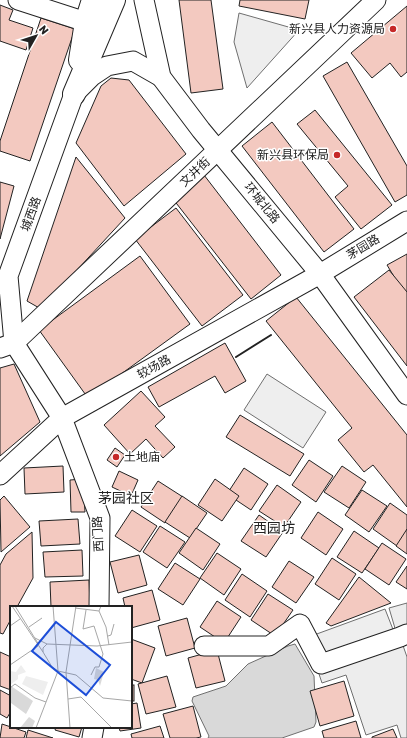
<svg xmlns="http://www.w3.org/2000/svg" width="407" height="738" font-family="Rubik,'Noto Sans SC',sans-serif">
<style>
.green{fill:#eee;stroke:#6f6f6f}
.parking{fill:#ededed;stroke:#6f6f6f}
.water{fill:#d9d9d9;stroke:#6f6f6f}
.building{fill:#f3c9c0;stroke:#222}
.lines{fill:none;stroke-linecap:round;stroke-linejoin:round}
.minor-casing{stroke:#222;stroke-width:21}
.major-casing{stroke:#222;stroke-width:24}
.minor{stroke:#fff;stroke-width:19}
.major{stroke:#fff;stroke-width:22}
.wall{stroke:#222;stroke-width:2}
.poi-dot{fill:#c62828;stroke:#fff;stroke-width:1.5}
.labels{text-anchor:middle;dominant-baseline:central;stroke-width:3;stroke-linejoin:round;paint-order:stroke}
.poi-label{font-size:12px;fill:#222;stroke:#fff;text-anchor:end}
.street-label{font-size:12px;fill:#222;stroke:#fff}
.quarter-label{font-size:14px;fill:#222;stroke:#fff}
.inset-road{fill:none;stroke:#a7a7a7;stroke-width:1}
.view{fill:#1d4ed8;fill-opacity:0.15;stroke:#1d4ed8;stroke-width:2}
.inset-edge{fill:none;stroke:#222;stroke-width:2}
</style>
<rect width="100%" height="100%" fill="#fff"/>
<g class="green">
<path d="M239,13L299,30L247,88L234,42Z"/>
<path d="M267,374L326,412L303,448L244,410Z"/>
<path d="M385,609L394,632L322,658L314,635Z"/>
</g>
<g class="parking">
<path d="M407,603V630L397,635L389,608Z"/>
<path d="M400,637L407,657V738H401L397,725L366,735L346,675L322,683L316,665Z"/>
</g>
<path class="water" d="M295,644L314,676L316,722L314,727L282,738H208L209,736L192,701L193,697L226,686L248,664L288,646Z"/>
<g class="building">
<path d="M179,0H211L223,89L191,93Z"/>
<path d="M240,0H309L305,19L239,6Z"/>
<path d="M0,5L13,10L9,20L33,28L26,50L0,41Z"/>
<path d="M407,6V72L401,77L390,63L372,78L351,53Z"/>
<path d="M41,18L75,29L30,161L0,151V141Z"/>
<path d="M347,62L407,166V195L395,202L323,76Z"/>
<path d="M111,78L129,80L186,154L124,206L76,143L101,86Z"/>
<path d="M315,110L392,205L361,229L335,197L348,186L297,124Z"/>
<path d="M272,122L354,229L324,252L242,146Z"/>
<path d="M76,157L125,218L41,309L27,301Z"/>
<path d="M204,175L281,275L251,299L173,199Z"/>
<path d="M0,182L14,186L0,239Z"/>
<path d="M176,208L243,295L202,326L135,239Z"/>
<path d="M407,254V298L387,265Z"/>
<path d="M140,256L190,324L88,398L39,330Z"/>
<path d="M389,270L407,292V366L354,297Z"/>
<path d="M296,297L407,435V507L373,465L364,472L338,440L352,428L266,321Z"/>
<path d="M225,343L246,381L225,393L215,376L159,407L148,387Z"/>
<path d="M14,364L40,422L0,456V368Z"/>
<path d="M141,391L165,417L155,426L175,447L163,458L146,439L130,454L104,425Z"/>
<path d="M240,415L304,454L290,476L226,437Z"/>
<path d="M115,448L125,455L117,467L107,460Z"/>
<path d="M309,460L333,476L316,502L292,485Z"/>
<path d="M63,466L64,492L25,494L24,468Z"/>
<path d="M342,466L366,482L349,508L324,492Z"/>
<path d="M244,468L268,484L251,510L227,494Z"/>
<path d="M119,471L138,480L131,496L112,487Z"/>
<path d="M83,479L85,512H71L70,480Z"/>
<path d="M215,479L239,496L222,521L198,505Z"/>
<path d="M158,481L183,497L165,523L141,507Z"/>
<path d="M277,485L301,502L284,527L259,511Z"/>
<path d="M362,490L387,506L369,532L345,515Z"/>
<path d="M4,496L30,527L1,552L0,500Z"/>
<path d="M182,496L207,513L190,538L165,522Z"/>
<path d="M390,503L407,515V531L397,546L373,529Z"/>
<path d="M132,510L157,526L140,552L115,536Z"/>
<path d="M318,512L343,529L326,555L301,538Z"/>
<path d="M259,515L283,532L266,557L241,541Z"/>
<path d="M78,519L80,544L41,546L39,521Z"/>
<path d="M160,526L185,542L167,568L143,552Z"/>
<path d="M196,528L220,544L203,570L179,553Z"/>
<path d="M407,529V554L396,546Z"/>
<path d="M354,531L379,548L362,573L337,557Z"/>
<path d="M32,532L33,578L17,607H11V619L3,634L0,633V565L6,554Z"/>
<path d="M382,543L406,559L389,585L365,569Z"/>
<path d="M82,550L83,576L45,577L43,552Z"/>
<path d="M217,553L241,569L224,595L200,578Z"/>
<path d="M139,555L147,585L118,593L110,562Z"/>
<path d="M332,558L356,574L339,600L315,584Z"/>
<path d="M289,561L314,577L296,603L272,587Z"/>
<path d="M175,563L200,579L183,605L158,589Z"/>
<path d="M407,566V589L396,582Z"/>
<path d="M242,574L267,591L250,617L225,600Z"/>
<path d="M359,577L391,603L331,626L326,623Z"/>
<path d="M89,580L90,606L51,607L50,582Z"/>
<path d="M152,590L160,620L131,628V607H125L123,598Z"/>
<path d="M268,594L293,610L275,636L251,620Z"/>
<path d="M217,601L241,617L224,643L200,627Z"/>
<path d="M187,618L195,648L166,656L158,626Z"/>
<path d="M131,639L155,648L142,683L131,679Z"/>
<path d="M217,650L225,681L196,688L188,658Z"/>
<path d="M0,652L11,657V690L0,686Z"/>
<path d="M167,676L176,707L146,714L138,684Z"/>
<path d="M344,681L354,716L320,726L310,691Z"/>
<rect x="131" y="685" width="3" height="16"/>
<path d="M0,690L11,696V711L7,718L0,714Z"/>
<path d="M137,703L141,728L120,731L119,727H131V704Z"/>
<path d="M193,706L201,737L196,738H170L163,714Z"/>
<path d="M356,721L361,738H324L322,731Z"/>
<path d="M2,724L26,732L24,738H0Z"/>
<path d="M160,726L164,738H132L131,734Z"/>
<path d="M56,727H82L79,737L55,730Z"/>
<path d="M393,729L397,738H372V737Z"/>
<path d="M28,730L53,738H26Z"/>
</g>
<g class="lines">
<g class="minor-casing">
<g id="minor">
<path d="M18,0L86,22"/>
<path d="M144,0L161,77L201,130L320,274L407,395"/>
<path d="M0,348L14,343L376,0"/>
<path d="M0,475L62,418L320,274L407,221"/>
<path d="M99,607L100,518L62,418L14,343L8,276L74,94L92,76L107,66L133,61L161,77"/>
<path d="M204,646H269L300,624L321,664L400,637L407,634"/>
<path d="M92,738L94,727"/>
</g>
</g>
<g class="major-casing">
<g id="major">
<path d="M80,60L86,22L93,0"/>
<path d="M74,94L114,0"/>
</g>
</g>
<use href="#minor" class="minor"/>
<use href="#major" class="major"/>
<path class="wall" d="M236,357L271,335"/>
</g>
<g class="poi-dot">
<circle cx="393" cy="29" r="4"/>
<circle cx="337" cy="155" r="4"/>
<circle cx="116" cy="457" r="4"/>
</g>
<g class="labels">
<g class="poi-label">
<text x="385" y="29">新兴县人力资源局</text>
<text x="329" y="155">新兴县环保局</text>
<text x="124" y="457" text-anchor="start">土地庙</text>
</g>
<g class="street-label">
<text transform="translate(195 172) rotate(-43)">文井街</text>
<text transform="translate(262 203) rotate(51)">环城北路</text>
<text transform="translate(31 214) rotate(-70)">城西路</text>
<text transform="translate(363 247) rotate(-31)">茅园路</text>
<text transform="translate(154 367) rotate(-29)">较场路</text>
<text transform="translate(98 534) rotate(-93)">西门路</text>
</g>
<g class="quarter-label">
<text x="126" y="498">茅园社区</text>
<text x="274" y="528">西园坊</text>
</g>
</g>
<g transform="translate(10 606)">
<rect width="122" height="122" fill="#fff"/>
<path d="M11,59L16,66L8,69V73L0,79V65L6,66ZM16,70L38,76L33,89L12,78Z" fill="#eee"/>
<path d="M86,62L94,66L90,80L88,74L84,73ZM1,80L23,95L16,108L1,97ZM19,111L25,115L22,122H10Z" fill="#d9d9d9"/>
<path class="inset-road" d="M2,0L33,46M5,0L29,39M91,0L89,5L96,21L99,39M65,2L89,5M76,4L73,23L84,20L93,48L89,61H85L81,69M0,20L10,13M19,21L32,12M98,30L101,29L104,18M25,32L37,38L87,40L122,36M37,38L33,42V46L42,61L48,65L66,69L93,92L122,95M0,59L28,40M0,82L5,78L25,92L36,96M122,85V103M58,93L71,91L102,122M26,122L48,65L43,0M60,122L56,66L66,0"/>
<path class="view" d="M46,16L100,59L76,89L22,45Z"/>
<rect width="122" height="122" class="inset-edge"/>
</g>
<g transform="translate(36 36) rotate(51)" stroke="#ffffff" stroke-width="3" paint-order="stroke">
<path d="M0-3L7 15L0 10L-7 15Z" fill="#222222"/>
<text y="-6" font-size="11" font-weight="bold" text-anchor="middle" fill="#222222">N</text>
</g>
</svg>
